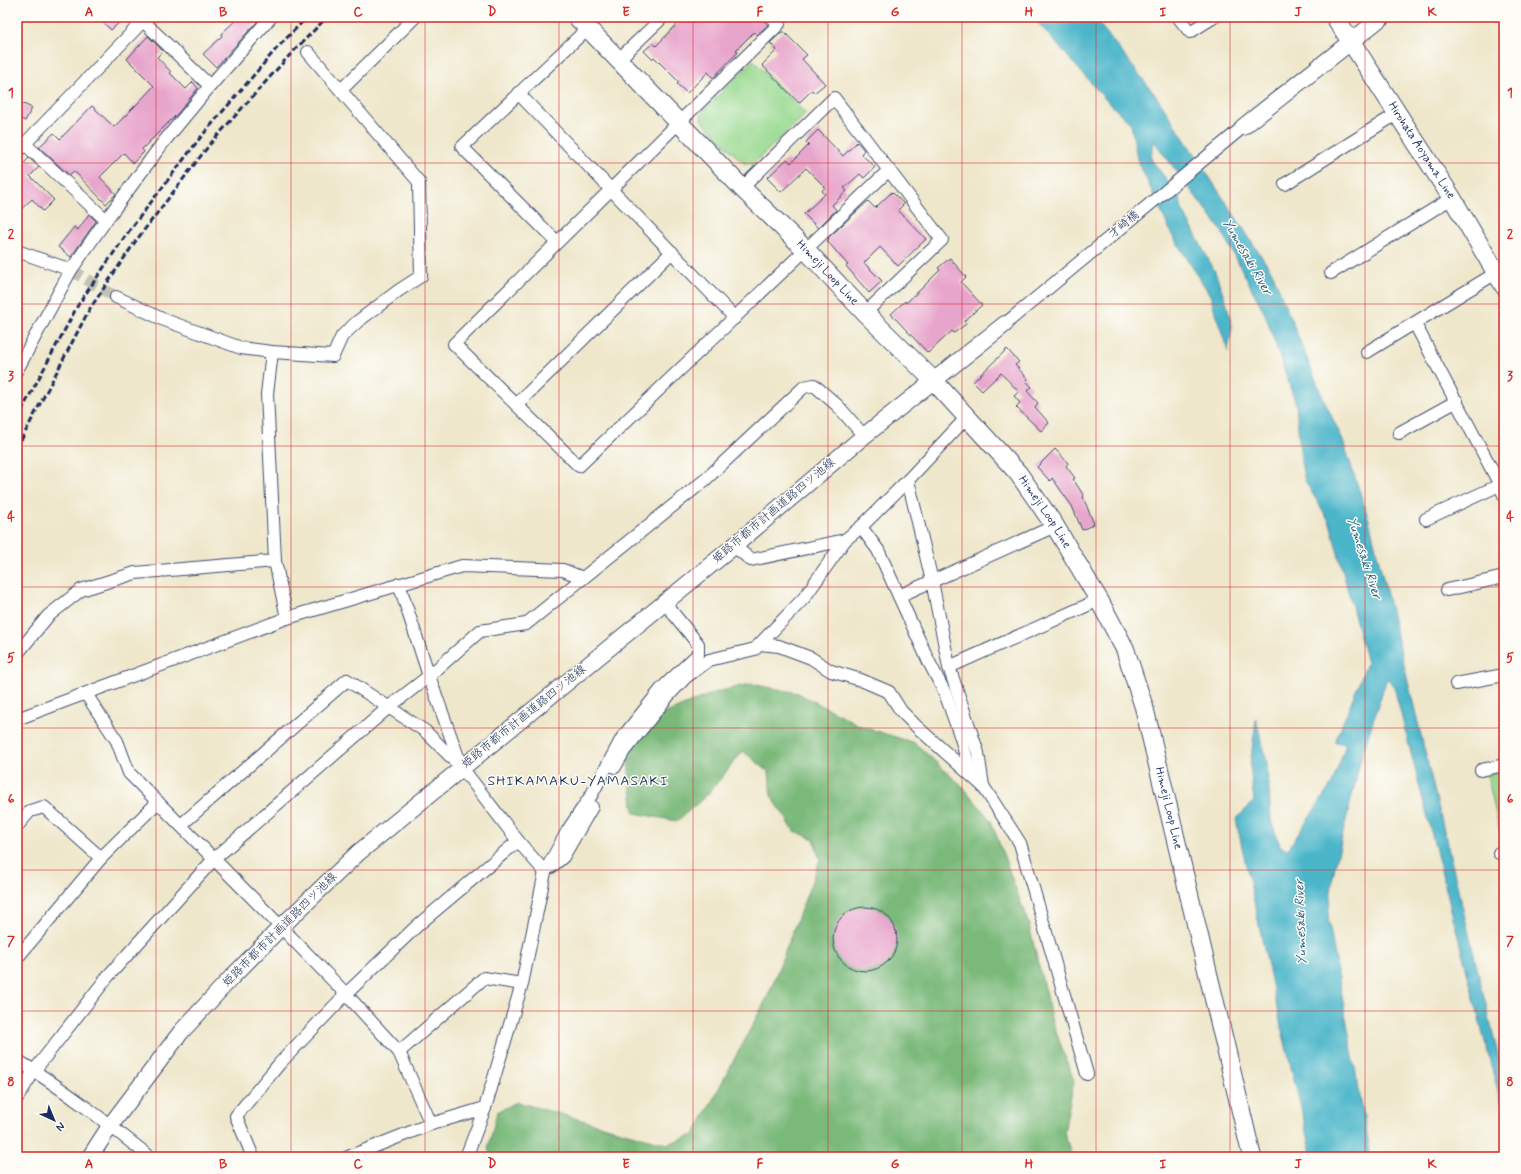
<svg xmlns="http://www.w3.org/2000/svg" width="1521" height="1174" font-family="Mynerve,'Klee One',sans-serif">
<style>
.green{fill:#98d990;stroke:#5a8477}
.forest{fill:#7ab97a;stroke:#4a746c}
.water{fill:#4cb6ca;stroke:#347294}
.building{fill:#e8a5cc}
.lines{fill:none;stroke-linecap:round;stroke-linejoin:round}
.minor-tunnel{stroke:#c5c2b5;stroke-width:12;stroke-dasharray:12 6;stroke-linecap:butt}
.minor-casing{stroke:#3b4b6e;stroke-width:14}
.tertiary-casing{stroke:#3b4b6e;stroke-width:18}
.secondary-casing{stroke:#3b4b6e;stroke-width:20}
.minor{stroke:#fff;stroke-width:12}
.tertiary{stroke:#fff;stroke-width:16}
.secondary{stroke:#fff;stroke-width:18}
.rail{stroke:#1b2f5e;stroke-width:3;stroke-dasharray:6 3;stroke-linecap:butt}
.grid{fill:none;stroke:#d62828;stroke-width:1;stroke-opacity:0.55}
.labels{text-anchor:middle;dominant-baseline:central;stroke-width:3;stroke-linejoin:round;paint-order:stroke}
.street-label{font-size:12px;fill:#1b2f5e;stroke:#fdfcf7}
.water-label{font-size:13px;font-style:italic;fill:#2c5e84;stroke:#fdfcf7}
.quarter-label{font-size:14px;letter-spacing:1px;fill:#1b2f5e;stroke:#fdfcf7}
.neatline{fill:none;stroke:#d62828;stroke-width:1.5}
.grid-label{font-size:13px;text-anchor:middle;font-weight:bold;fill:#d62828}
</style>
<rect width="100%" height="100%" fill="#fdfcf7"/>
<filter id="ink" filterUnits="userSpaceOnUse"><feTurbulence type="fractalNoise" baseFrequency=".025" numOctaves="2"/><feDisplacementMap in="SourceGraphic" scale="8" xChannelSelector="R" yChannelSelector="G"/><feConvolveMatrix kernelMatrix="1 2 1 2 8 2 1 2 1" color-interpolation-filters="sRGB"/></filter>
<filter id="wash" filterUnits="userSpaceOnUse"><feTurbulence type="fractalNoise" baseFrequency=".012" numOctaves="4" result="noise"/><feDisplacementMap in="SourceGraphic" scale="16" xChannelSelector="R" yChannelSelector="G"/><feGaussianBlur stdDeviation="0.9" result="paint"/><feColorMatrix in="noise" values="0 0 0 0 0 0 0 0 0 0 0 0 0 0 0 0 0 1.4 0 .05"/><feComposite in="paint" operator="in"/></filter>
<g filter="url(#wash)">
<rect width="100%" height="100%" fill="#efe7cb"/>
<g class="green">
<path d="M753,60L806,114L752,165L743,163L701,120L702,112Z"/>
<path d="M1504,771V844H1503L1487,775Z"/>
</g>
<path class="forest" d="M751,684L798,693L863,727L915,743L964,788L991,821L1029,925L1052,1021L1074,1081L1064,1132L1072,1157H492L488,1149L497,1112L517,1102L667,1144L694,1135L768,996L820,860L814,839L794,831L771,795L769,772L743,751L708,794L677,821L634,813L627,755L659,716L716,692Z"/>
<path class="water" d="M1033,17H1094L1156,96L1273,274L1320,391L1343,441L1369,520L1504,1079V1100L1501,1104L1394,687L1387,678L1361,758L1333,875L1328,917L1371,1157H1313L1281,1026L1236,819L1254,801L1250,766L1256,719L1267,763L1271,821L1281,847L1288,849L1332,784L1346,744L1335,742L1367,663L1330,523L1305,481L1301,462L1296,404L1265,314L1221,230L1153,140L1151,159L1179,196L1182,209L1215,272L1226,301L1232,326L1228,352L1210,295L1172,235L1137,159L1131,124L1106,100Z"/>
<g id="blocks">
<g class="building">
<path d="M98,17H125L111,30Z"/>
<path d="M239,17H252L257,22L216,67L203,54L222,36L221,34Z"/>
<path d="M684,17H760L768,25L757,35L754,32L736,50L738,52L713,78L708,72L687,93L677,84L679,82L654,57L652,59L644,51L653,43L656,46Z"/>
<path d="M783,31L807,55L802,59L825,84L814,93L812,90L799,103L762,65L777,50L770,43Z"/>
<path d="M148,36L163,51L157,57L171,72L170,73L186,89L193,82L198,88L179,112L142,149L144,152L133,163L124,153L100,177L116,194L106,204L74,171L69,175L39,147L54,133L60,139L92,106L114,127L138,103L154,86L127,59Z"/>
<path d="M17,101L32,108L25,121L17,117Z"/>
<path d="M818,130L843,156L857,142L864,150L861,154L875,167L864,178L860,174L844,188L847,191L832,205L836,210L818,228L804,214L825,194L822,191L825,187L806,168L781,192L767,178L787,159L791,163L809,145L806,142Z"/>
<path d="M29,158L39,167L30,176L54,200L43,211L32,199L17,213V170Z"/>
<path d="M892,192L904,204L898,210L926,239L898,266L880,247L864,263L882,281L869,293L846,266L848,265L827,241L829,239L828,238L868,201L875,208Z"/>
<path d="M89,214L96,221L71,257L58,247L74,227L78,230Z"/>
<path d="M950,258L966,277L961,282L982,305L964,321L966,324L954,333L952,331L928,353L891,314L905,301L906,303L923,287L940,270L938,268Z"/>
<path d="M1007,349L1019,362L1015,365L1028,379L1026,381L1032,387L1027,391L1038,403L1035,407L1049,423L1041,431L1016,407L1020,403L1014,396L1019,392L1001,373L982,391L973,382Z"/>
<path d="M1055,449L1068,463L1066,466L1075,478L1073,479L1084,496L1083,497L1094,524L1082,530L1072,506L1052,478L1050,481L1037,467Z"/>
<circle cx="865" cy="939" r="32"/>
</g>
</g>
</g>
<g filter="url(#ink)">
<use href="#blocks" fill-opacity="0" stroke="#3b4b6e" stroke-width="1"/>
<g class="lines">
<path class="minor-tunnel" d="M71,270L116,297"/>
<g class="minor-casing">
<g id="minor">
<path d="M139,17L210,86"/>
<path d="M772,17L779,24L454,344L579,466L889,170"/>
<path d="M1178,17L1190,32L1214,17"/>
<path d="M618,60L663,17"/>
<path d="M341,90L415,17"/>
<path d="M518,93L735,318"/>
<path d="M25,144L106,220"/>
<path d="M17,152L143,21"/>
<path d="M1285,184L1398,113"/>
<path d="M742,188L834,98L942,240L865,313"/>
<path d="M557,242L462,147L587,29"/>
<path d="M17,251L71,270"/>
<path d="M1331,273L1452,198"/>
<path d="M116,297L162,319L241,348L272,352L333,356L342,336L357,322L398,291L421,276L419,182L308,52"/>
<path d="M1005,324L1243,127"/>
<path d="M1415,324L1500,485L1504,495"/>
<path d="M272,352L267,394L275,561L287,618"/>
<path d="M1367,352L1496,273"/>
<path d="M17,370L71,270L106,220L162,144L210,86L271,17"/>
<path d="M517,404L672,252"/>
<path d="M1399,433L1457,401"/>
<path d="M908,480L932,581L949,667L1099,600"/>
<path d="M1426,519L1504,483"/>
<path d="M861,527L878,550L929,662L945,693L961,738L971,775"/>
<path d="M734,546L751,560L845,540L861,527L908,480L967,417"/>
<path d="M399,584L429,676L462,768L518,841L545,872"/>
<path d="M1447,590L1504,577"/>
<path d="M899,596L1055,526"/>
<path d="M760,644L779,646L811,658L831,671L861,680L889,692L901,711L917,727L983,786L1020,843L1087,1074"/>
<path d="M17,654L48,616L81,590L135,573L275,561"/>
<path d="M949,667L978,753L983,786"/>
<path d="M1456,684L1504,675"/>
<path d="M86,694L117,741L129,773L281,927L346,994L399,1052L431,1124"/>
<path d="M17,719L287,618L462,566L563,570L583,578L705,480L804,387L814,385L838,406L864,436"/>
<path d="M615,767L624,751L669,695L686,677L709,660L755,649L804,598L845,540"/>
<path d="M1481,770L1504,765"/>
<path d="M181,825L347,680L425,731L462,768"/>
<path d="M17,826L30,811L44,807L101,858"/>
<path d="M1499,853L1504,852"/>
<path d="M551,867L563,857L592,807"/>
<path d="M17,958L101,858L158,802"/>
<path d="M399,1052L484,978L522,984"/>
<path d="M17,1060C64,1089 107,1123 150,1157"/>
<path d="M17,1098L34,1071L109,975L214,859L389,707L429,676L480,631L526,624L583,578"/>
<path d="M253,1157L236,1116L280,1063L346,994L418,925L518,841"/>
<path d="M348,1157L431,1124L485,1108"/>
<path d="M466,1157L485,1108L522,984L545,872L568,830L592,794L622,738L663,687L698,654V644L664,602"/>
</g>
</g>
<g class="tertiary-casing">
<g id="tertiary">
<path d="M1243,127L1382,17"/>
<path d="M90,1157L110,1126L181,1032L231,978L281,927L358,853L734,546L864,436L1005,324"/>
</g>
</g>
<g class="secondary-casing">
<g id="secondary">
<path id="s1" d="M577,17L742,188L806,250L865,313L934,381L1018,473L1055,526L1099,600L1125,649L1144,707L1252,1157"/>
<path id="s2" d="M1335,17L1452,198L1504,286"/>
</g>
</g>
<use href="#minor" class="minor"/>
<use href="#tertiary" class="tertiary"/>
<use href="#secondary" class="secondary"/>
<g class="rail">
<path d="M17,419L78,305L126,235L200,138L277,48L307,17"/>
<path d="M17,448L89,310L135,242L210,144L287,58L327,17"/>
</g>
</g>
</g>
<path class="grid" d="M156,17V1157M291,17V1157M425,17V1157M559,17V1157M693,17V1157M828,17V1157M962,17V1157M1096,17V1157M1230,17V1157M1365,17V1157M17,163H1504M17,304H1504M17,446H1504M17,587H1504M17,728H1504M17,870H1504M17,1011H1504"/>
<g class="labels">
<g class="street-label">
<text stroke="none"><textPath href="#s2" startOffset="159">Hirohata Aoyama Line</textPath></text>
<text transform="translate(1124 225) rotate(-40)">才崎橋</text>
<text stroke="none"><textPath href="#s1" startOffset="358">Himeji Loop Line</textPath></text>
<text transform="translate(774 511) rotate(-40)">姫路市都市計画道路四ツ池線</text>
<text stroke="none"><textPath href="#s1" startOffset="682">Himeji Loop Line</textPath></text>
<text transform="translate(524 717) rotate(-39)">姫路市都市計画道路四ツ池線</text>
<text stroke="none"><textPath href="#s1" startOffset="1006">Himeji Loop Line</textPath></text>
<text transform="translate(280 930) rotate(-45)">姫路市都市計画道路四ツ池線</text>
</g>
<g class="water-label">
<text transform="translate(1247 257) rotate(60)">Yumesaki River</text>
<text transform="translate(1364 558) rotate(72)">Yumesaki River</text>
<text transform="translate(1301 922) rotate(-92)">Yumesaki River</text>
</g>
<g class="quarter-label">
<text x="578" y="781">SHIKAMAKU-YAMASAKI</text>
</g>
</g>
<rect width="1521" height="1174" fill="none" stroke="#fdfcf7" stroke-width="44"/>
<g transform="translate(54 1120) rotate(136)" stroke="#fdfcf7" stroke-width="3" paint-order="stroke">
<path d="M0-3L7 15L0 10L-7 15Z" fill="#1b2f5e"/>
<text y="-6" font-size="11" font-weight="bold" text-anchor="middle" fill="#1b2f5e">N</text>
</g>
<rect x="22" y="22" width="1477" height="1130" class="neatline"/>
<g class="grid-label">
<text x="89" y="16">A</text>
<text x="223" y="16">B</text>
<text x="358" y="16">C</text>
<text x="492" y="16">D</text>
<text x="626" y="16">E</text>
<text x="760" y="16">F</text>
<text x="895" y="16">G</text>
<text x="1029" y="16">H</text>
<text x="1163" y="16">I</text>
<text x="1298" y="16">J</text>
<text x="1432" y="16">K</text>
<text x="11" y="97">1</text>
<text x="1510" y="97">1</text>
<text x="11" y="238">2</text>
<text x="1510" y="238">2</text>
<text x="11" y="380">3</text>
<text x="1510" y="380">3</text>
<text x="11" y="521">4</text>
<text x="1510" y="521">4</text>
<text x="11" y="662">5</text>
<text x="1510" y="662">5</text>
<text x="11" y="803">6</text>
<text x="1510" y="803">6</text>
<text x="11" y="945">7</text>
<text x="1510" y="945">7</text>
<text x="11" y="1086">8</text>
<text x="1510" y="1086">8</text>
<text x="89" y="1168">A</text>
<text x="223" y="1168">B</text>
<text x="358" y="1168">C</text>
<text x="492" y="1168">D</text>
<text x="626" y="1168">E</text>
<text x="760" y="1168">F</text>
<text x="895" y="1168">G</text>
<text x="1029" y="1168">H</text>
<text x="1163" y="1168">I</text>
<text x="1298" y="1168">J</text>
<text x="1432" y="1168">K</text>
</g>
</svg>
